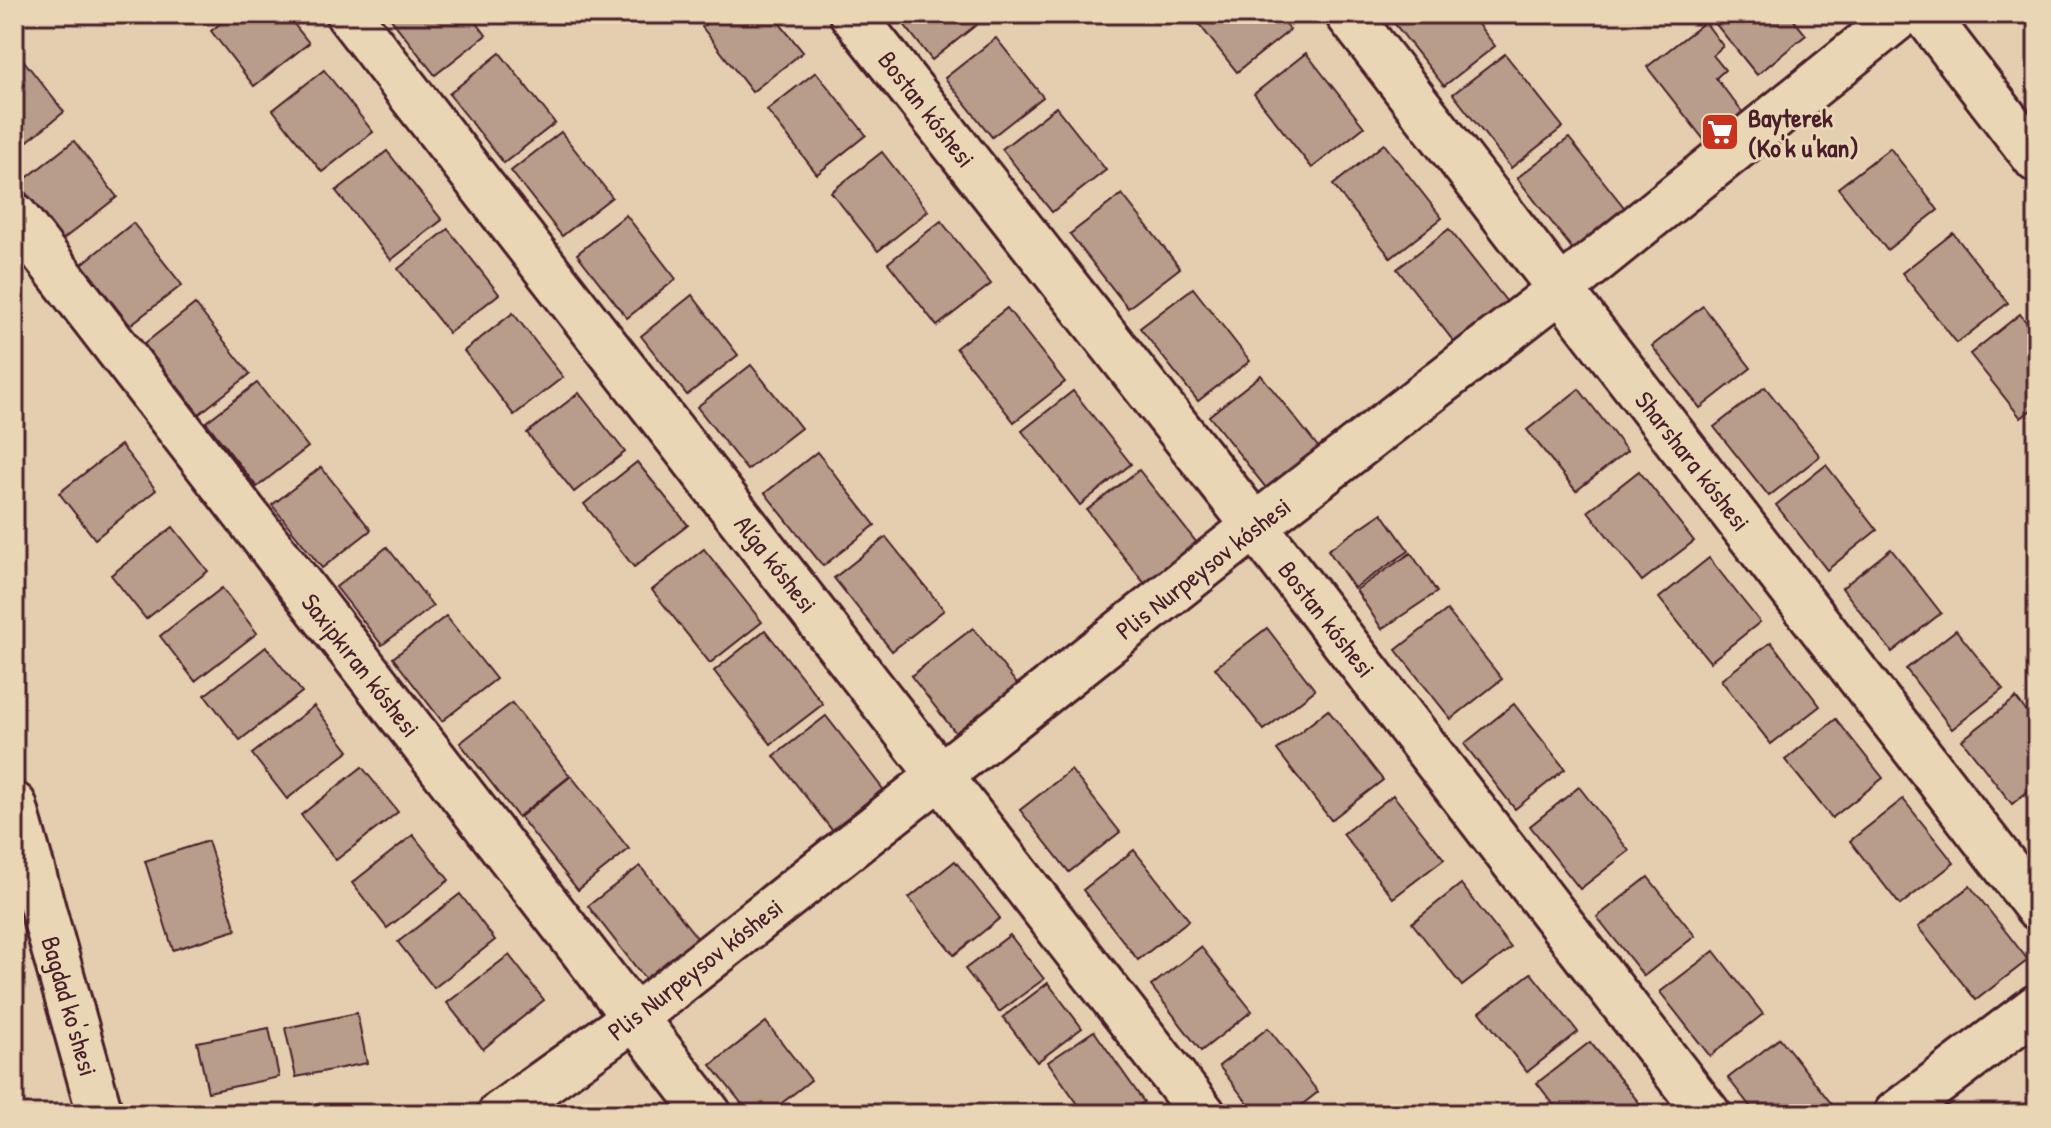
<svg xmlns="http://www.w3.org/2000/svg" width="2051" height="1128" font-family="'Patrick Hand',sans-serif">
<style>
.building{fill:#b79d8a;stroke:#4a1f2b;stroke-width:2}
.lines{fill:none;stroke-linecap:round;stroke-linejoin:round}
.minor-casing{stroke:#4a1f2b;stroke-width:50}
.minor{stroke:#e9d6b4;stroke-width:44}
.labels{text-anchor:middle;dominant-baseline:central;stroke-width:6;stroke-linejoin:round;paint-order:stroke}
.street-label{font-size:26px;fill:#4a1f2b;stroke:#e9d6b4}
.poi-label{font-size:26px;font-weight:bold;fill:#4a1f2b;stroke:#e9d6b4;text-anchor:start}
</style>
<rect width="100%" height="100%" fill="#e3cfaf"/>
<filter id="ink" filterUnits="userSpaceOnUse"><feTurbulence type="fractalNoise" baseFrequency=".0125" numOctaves="2"/><feDisplacementMap in="SourceGraphic" scale="16" xChannelSelector="R" yChannelSelector="G"/><feConvolveMatrix kernelMatrix="1 2 1 2 8 2 1 2 1" color-interpolation-filters="sRGB"/></filter>
<g filter="url(#ink)">
<g class="building">
<path d="M232,14H286L309,43L254,86L211,31Z"/>
<path d="M387,14H470L486,35L435,75Z"/>
<path d="M719,14H772L803,52L752,92L702,27Z"/>
<path d="M896,14H975L981,21L932,60Z"/>
<path d="M1191,14H1278L1290,30L1237,72Z"/>
<path d="M1387,14H1470L1495,46L1444,86Z"/>
<path d="M1714,14H1789L1806,35L1757,75L1710,17Z"/>
<path d="M1705,22L1723,46L1713,55L1725,70L1716,78L1746,117L1709,146L1647,67Z"/>
<path d="M996,38L1043,97L992,137L945,78Z"/>
<path d="M17,52L64,112L14,152V54Z"/>
<path d="M500,53L555,123L504,163L449,94Z"/>
<path d="M1306,53L1364,127L1312,168L1254,94Z"/>
<path d="M1505,54L1563,127L1511,168L1453,94Z"/>
<path d="M324,70L373,132L322,172L273,110Z"/>
<path d="M816,72L866,135L817,174L767,110Z"/>
<path d="M1056,107L1106,170L1052,212L1002,149Z"/>
<path d="M561,132L612,197L562,236L511,171Z"/>
<path d="M1569,138L1627,211L1575,252L1517,178Z"/>
<path d="M74,141L117,197L62,240L19,184Z"/>
<path d="M1384,144L1442,218L1391,258L1333,185Z"/>
<path d="M1890,148L1938,210L1887,250L1838,188Z"/>
<path d="M387,151L442,220L391,260L336,191Z"/>
<path d="M882,152L928,211L878,251L831,192Z"/>
<path d="M1122,194L1180,268L1128,308L1070,234Z"/>
<path d="M626,215L676,279L627,318L577,254Z"/>
<path d="M941,221L991,284L937,326L888,263Z"/>
<path d="M133,223L182,285L130,325L82,264Z"/>
<path d="M448,229L499,294L449,333L398,269Z"/>
<path d="M1449,229L1507,302L1455,343L1397,269Z"/>
<path d="M1953,233L2008,303L1957,343L1902,273Z"/>
<path d="M1193,288L1250,361L1198,401L1140,328Z"/>
<path d="M692,295L738,355L687,395L641,336Z"/>
<path d="M195,304L250,374L199,414L144,344Z"/>
<path d="M1703,306L1751,368L1700,408L1652,346Z"/>
<path d="M1007,308L1065,382L1014,422L956,348Z"/>
<path d="M513,313L563,377L514,415L464,351Z"/>
<path d="M2020,314L2037,336V405L2021,418L1970,354Z"/>
<path d="M751,365L801,428L747,470L697,407Z"/>
<path d="M1261,375L1319,448L1267,489L1209,416Z"/>
<path d="M257,383L308,447L257,487L206,422Z"/>
<path d="M1765,387L1820,456L1769,496L1714,427Z"/>
<path d="M1579,389L1627,451L1576,491L1527,430Z"/>
<path d="M1073,391L1131,464L1080,505L1022,431Z"/>
<path d="M579,393L625,452L574,492L527,433Z"/>
<path d="M121,445L156,490L95,539L59,493Z"/>
<path d="M817,452L875,525L823,566L765,493Z"/>
<path d="M637,462L688,525L634,567L584,504Z"/>
<path d="M1826,465L1877,530L1827,570L1776,505Z"/>
<path d="M321,467L371,530L322,568L272,505Z"/>
<path d="M1139,470L1197,543L1145,584L1087,510Z"/>
<path d="M1639,471L1694,541L1642,581L1588,511Z"/>
<path d="M1382,513L1409,551L1354,588L1328,550Z"/>
<path d="M173,527L208,571L146,619L111,575Z"/>
<path d="M886,537L944,610L892,651L834,578Z"/>
<path d="M387,547L433,606L382,645L336,587Z"/>
<path d="M704,549L762,622L710,663L652,590Z"/>
<path d="M1891,549L1941,613L1892,652L1842,588Z"/>
<path d="M1411,553L1437,592L1382,629L1356,590Z"/>
<path d="M1709,558L1760,622L1710,662L1659,598Z"/>
<path d="M222,588L257,633L195,681L160,636Z"/>
<path d="M1447,610L1502,679L1451,719L1396,650Z"/>
<path d="M446,616L496,679L442,721L393,658Z"/>
<path d="M973,628L1021,689L959,737L911,676Z"/>
<path d="M1267,628L1315,690L1264,730L1215,668Z"/>
<path d="M765,630L823,704L771,744L714,671Z"/>
<path d="M1956,630L2003,689L1952,729L1906,669Z"/>
<path d="M1771,642L1820,706L1771,744L1721,680Z"/>
<path d="M266,647L302,692L240,740L205,695Z"/>
<path d="M2016,698L2037,725V784L2012,804L1962,740Z"/>
<path d="M512,703L570,776L518,817L460,743Z"/>
<path d="M1514,704L1565,769L1515,809L1464,744Z"/>
<path d="M314,706L349,751L287,799L252,754Z"/>
<path d="M1328,710L1383,780L1331,820L1277,750Z"/>
<path d="M826,716L883,789L832,830L774,756Z"/>
<path d="M1836,719L1883,778L1832,818L1785,760Z"/>
<path d="M362,767L398,812L336,860L301,815Z"/>
<path d="M1071,770L1120,832L1069,872L1020,810Z"/>
<path d="M571,776L629,849L578,890L520,817Z"/>
<path d="M1579,787L1629,851L1580,889L1530,826Z"/>
<path d="M1393,795L1444,859L1393,898L1343,834Z"/>
<path d="M1903,799L1954,863L1900,905L1850,841Z"/>
<path d="M413,835L449,880L387,928L352,883Z"/>
<path d="M208,841L236,930L173,950L145,861Z"/>
<path d="M1134,850L1189,920L1138,960L1083,890Z"/>
<path d="M955,861L1000,918L954,955L909,898Z"/>
<path d="M640,866L698,939L646,980L588,906Z"/>
<path d="M1648,877L1695,936L1644,976L1597,917Z"/>
<path d="M1461,884L1511,948L1462,986L1412,923Z"/>
<path d="M1970,886L2028,960L1976,1000L1918,927Z"/>
<path d="M460,894L495,940L434,988L398,942Z"/>
<path d="M1010,935L1044,979L999,1012L965,969Z"/>
<path d="M1201,947L1252,1011L1201,1051L1151,986Z"/>
<path d="M1714,951L1763,1014L1710,1056L1660,992Z"/>
<path d="M509,955L544,1000L483,1049L447,1003Z"/>
<path d="M1531,973L1578,1032L1527,1072L1480,1012Z"/>
<path d="M1048,983L1082,1028L1037,1062L1003,1017Z"/>
<path d="M357,1013L367,1063L296,1077L285,1028Z"/>
<path d="M766,1022L811,1080L768,1114H750L711,1065Z"/>
<path d="M269,1028L279,1077L208,1092L197,1042Z"/>
<path d="M1268,1028L1318,1092L1290,1114H1256L1219,1066Z"/>
<path d="M1094,1031L1144,1102L1126,1114H1085L1048,1062Z"/>
<path d="M1780,1038L1837,1111L1834,1114H1756L1728,1078Z"/>
<path d="M1590,1042L1641,1105L1630,1114H1561L1537,1083Z"/>
<path d="M828,1105L835,1114H816Z"/>
</g>
<g class="lines">
<g class="minor-casing">
<g id="minor">
<path d="M348,14L1203,1114"/>
<path d="M852,14L1255,526L1708,1114"/>
<path d="M1348,14L2037,907"/>
<path d="M1925,14L2037,160"/>
<path d="M14,215L709,1114"/>
<path d="M14,805L100,1114"/>
<path d="M500,1114L634,1018L1255,526L1561,289L1902,14"/>
<path d="M1896,1114L2037,1007"/>
</g>
</g>
<use href="#minor" class="minor"/>
</g>
</g>
<defs>
<g id="supermarket-square" transform="scale(2)"><rect x="-9" y="-9" width="18" height="18" rx="4" fill="#c8321e" stroke="#e9d6b4"/><path d="M-6-5.5h2.5l.6 2H6L4.5 2H-2.5L-4.4-4H-6ZM-1.5 3.2a1.3 1.3 0 1 0 .1 0ZM3 3.2a1.3 1.3 0 1 0 .1 0Z" fill="#fff"/></g>
</defs>
<g fill-rule="evenodd">
<use href="#supermarket-square" x="1720" y="132"/>
</g>
<g class="labels">
<g class="street-label">
<text transform="translate(927 109) rotate(52)">Bostan kóshesi</text>
<text transform="translate(1693 461) rotate(52)">Sharshara kóshesi</text>
<text transform="translate(776 564) rotate(52)">Alǵa kóshesi</text>
<text transform="translate(1203 568) rotate(-38)">Plis Nurpeysov kóshesi</text>
<text transform="translate(1327 619) rotate(52)">Bostan kóshesi</text>
<text transform="translate(361 665) rotate(52)">Saxipkıran kóshesi</text>
<text transform="translate(695 969) rotate(-38)">Plis Nurpeysov kóshesi</text>
<text transform="translate(70 1006) rotate(74)">Bagdad ko'shesi</text>
</g>
<g class="poi-label">
<text x="1748" y="117">Bayterek<tspan x="1748" dy="30">(Ko'k u'kan)</tspan></text>
</g>
</g>
<rect width="2051" height="1128" fill="none" stroke="#e9d6b4" stroke-width="48"/>
<rect x="24" y="24" width="2003" height="1080" fill="none" stroke="#4a1f2b" stroke-width="3" filter="url(#ink)"/>
</svg>
